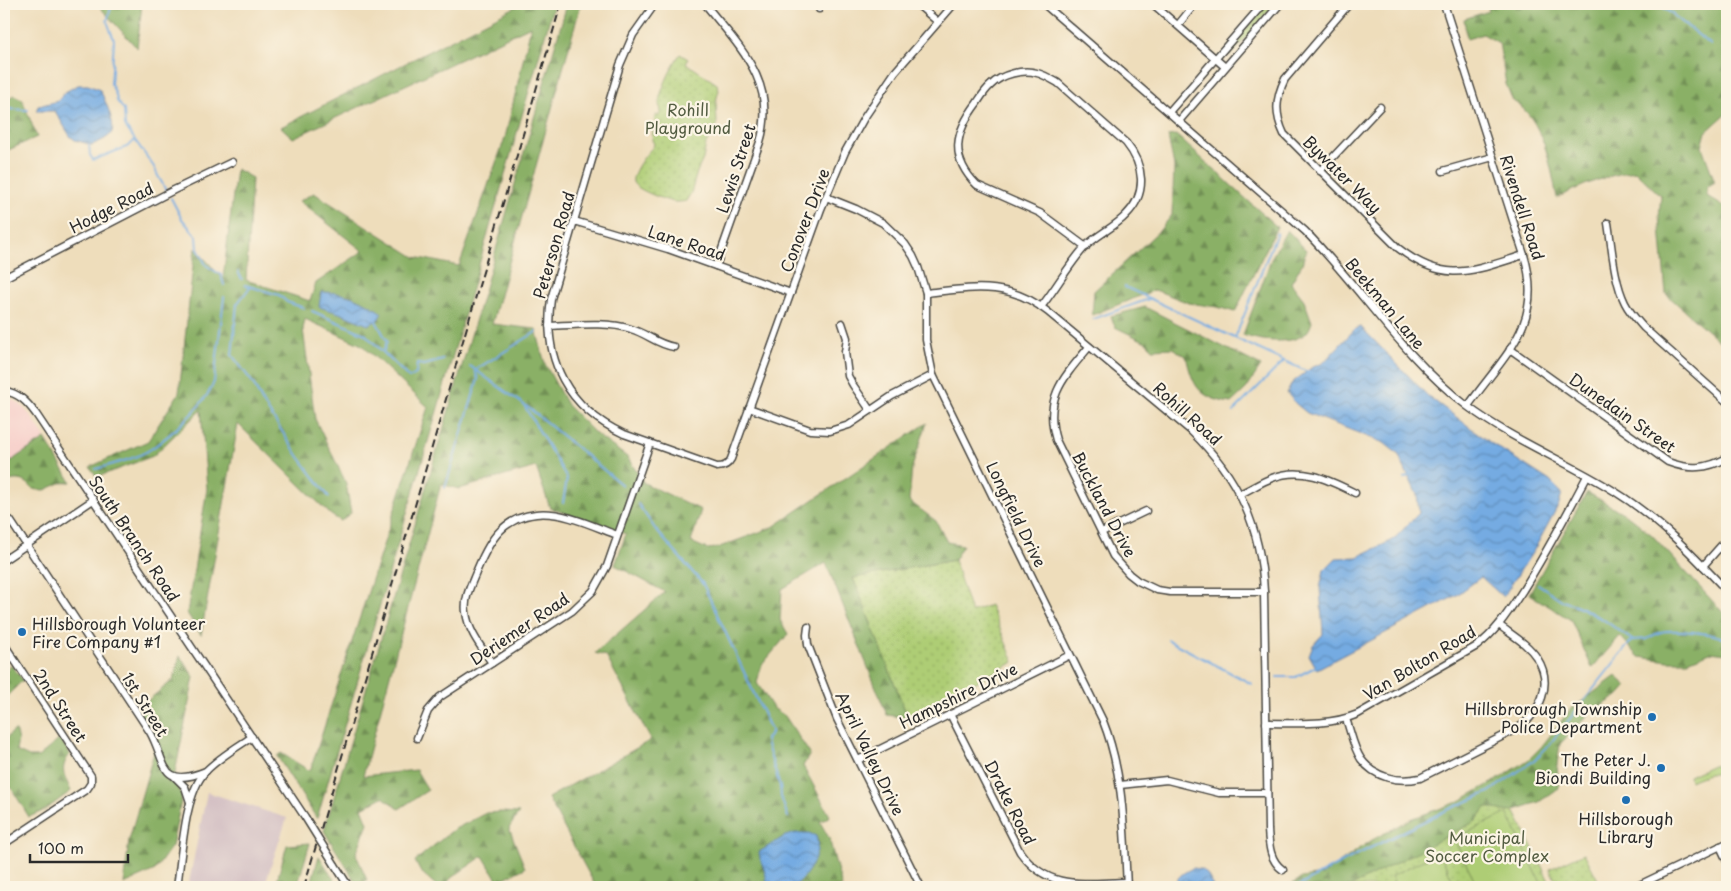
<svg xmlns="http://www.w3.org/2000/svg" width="1731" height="891" font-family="'Playpen Sans',sans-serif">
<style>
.built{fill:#f7d0cb}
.industrial{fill:#d2bec2}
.grass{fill:url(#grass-dots);stroke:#6c7c50}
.forest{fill:url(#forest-firs);stroke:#5a6e48}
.garden{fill:#aecd75;stroke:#6c7c50}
.water{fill:url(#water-waves);stroke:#506b86}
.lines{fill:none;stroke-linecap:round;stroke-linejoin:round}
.stream{stroke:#74abe2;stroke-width:2}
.minor-casing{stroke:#484641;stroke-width:9}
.minor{stroke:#fff;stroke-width:6}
.rail{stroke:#2b2b2b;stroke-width:2;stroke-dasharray:8 4;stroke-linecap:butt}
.minor-bridge-casing{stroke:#484641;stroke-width:9;stroke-linecap:butt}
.minor-bridge{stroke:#fff;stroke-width:6}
.poi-dot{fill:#1f6fb2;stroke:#fcf5e5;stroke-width:2}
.labels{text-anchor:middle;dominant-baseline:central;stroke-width:4.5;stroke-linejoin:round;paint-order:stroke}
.park-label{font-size:16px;fill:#525c41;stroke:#fcf5e5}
.street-label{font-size:16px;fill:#2b2b2b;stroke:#fcf5e5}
.poi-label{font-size:16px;fill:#2b2b2b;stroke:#fcf5e5;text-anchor:end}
</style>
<defs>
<pattern id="grass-dots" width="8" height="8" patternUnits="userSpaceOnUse" patternTransform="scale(1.25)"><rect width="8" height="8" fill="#aecd75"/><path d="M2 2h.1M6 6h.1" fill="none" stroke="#96b065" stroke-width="1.8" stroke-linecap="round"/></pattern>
<pattern id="forest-firs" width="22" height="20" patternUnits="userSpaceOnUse" patternTransform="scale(1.25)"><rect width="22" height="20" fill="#8ab066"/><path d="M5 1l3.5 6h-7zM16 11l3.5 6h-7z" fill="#718f54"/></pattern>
<pattern id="water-waves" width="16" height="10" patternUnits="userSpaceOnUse" patternTransform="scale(1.25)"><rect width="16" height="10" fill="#74abe2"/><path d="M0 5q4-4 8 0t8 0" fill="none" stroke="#5f8bb7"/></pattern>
</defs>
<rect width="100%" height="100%" fill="#fcf5e5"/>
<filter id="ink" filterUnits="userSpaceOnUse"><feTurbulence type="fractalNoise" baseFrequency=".02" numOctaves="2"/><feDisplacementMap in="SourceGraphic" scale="10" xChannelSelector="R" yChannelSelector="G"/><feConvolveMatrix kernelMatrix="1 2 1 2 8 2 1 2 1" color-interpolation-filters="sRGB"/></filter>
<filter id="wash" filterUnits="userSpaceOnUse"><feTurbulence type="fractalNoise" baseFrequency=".0096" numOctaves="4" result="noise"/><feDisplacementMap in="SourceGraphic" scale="20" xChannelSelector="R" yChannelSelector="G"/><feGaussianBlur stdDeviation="1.12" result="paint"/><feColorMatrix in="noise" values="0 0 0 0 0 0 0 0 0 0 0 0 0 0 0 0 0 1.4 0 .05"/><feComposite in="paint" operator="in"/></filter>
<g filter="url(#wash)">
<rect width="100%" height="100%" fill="#edb"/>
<path class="built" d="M4,396L19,403L31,416L45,438L4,466Z"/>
<path class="industrial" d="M207,792L287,818L264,887H188Z"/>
<g class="grass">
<path d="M1267,4H1275L1232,54H1228L1227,50Z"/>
<path d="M680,54L688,59L686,63L717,84L719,90L716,101L717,125L706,144L703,159L697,172L691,193L686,201C682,202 678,202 674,202C667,201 634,189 633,182C631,174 646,153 653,147L654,144L652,140L653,131H657L659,126L657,122L654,121L656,115L659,116L661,110C660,107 659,106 659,103C659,93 674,62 680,54Z"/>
<path d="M954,560L971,612L990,605L1014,662L908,718L853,578Z"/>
<path d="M1504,790L1552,887H1329Z"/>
<path d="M1584,853L1598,880L1585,887H1559L1550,869Z"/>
</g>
<g class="forest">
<path d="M97,4H142L137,48Z"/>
<path d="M521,4H554L437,411L317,819L277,756L281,753L310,771L428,407L362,345L305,319L303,329L315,419L346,483L351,513L341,521L331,515L238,424L201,635L187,613L207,489L201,410L153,456L97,477L90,467L148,441L179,393L195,248L223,279L236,169L252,178L246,280L310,301L316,283L363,251L299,201L314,193L415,257L459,266L505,138L531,26L293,138L281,127Z"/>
<path d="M567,4H581L492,324L536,329L545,364L567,405L597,435L627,457L644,483L701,510L691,542L707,549L717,548L773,527L927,423L912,467L909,501L936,521L947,542L963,545L954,560L853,578L908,718L887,715L826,563L782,589L780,620L788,634L761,666L757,683L773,708L785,716L810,754L803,766L830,816L820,822L829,838L842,887H596L548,798L651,740L606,656L595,653L665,592L615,565L626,534L550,508L536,467L459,489L441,484L363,776L416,770L428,790L399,809L383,797L362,808L368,823L356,854L367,880L359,887L324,831L475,322Z"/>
<path d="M1487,4H1727V113L1706,132L1702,147L1715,182L1707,187V196L1727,209V348L1666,294L1659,216L1661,196L1635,171C1607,175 1582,185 1557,198C1551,167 1543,118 1513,101L1506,84L1499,43L1483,34L1467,39L1464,19L1489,11Z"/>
<path d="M14,95L22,99L37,137L4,152V101Z"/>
<path d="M1176,135L1277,227L1235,312L1217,307L1189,303L1155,290L1092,315L1094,291L1160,230L1172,215L1174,167L1168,136Z"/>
<path d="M1287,230L1306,250L1302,264L1291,283L1304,300L1312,322C1311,325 1309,330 1307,332C1294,346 1258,341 1243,335L1272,257Z"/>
<path d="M1145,307L1261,366L1246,389L1231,403C1198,398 1193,386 1186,356L1172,348L1153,349L1146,342L1115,327L1111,316Z"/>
<path d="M45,439L71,482L60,483L45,490L33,489C23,477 18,480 4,481V467L18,456Z"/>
<path d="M1587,492L1630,517L1652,535L1727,617V654L1710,652L1688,661H1669L1639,657L1620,636L1592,668L1571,620L1529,594Z"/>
<path d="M180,656L194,677L174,778L182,796L172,846L155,870L124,884L129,840L157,742L136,710L173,680Z"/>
<path d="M11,665L23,680L4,699V675Z"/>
<path d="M1616,676L1627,686L1618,696L1591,712L1560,744L1557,764L1559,788L1539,802L1509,812L1486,807L1476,821L1350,887H1287L1302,878L1322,875L1372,840L1411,819L1458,802L1502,777L1528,760L1542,746L1570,710Z"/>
<path d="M15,730L18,740L16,751L29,757H38L60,739L70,754C59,769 64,775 71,791L45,810L29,817L4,776V740Z"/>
<path d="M501,812L519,813L509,828L525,868L498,881L483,856L451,878L444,887H438L420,871L415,861L453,830L486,813Z"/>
<path d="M310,843L297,887H275L287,845Z"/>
<path d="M319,856L339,887H310Z"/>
</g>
<g class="garden">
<path d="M1727,763V774H1708L1690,781L1689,776L1713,765Z"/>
<path d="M1507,813L1543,887H1478L1454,839Z"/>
<path d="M1439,852L1456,887H1396L1391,876Z"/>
</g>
<g class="water">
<path d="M78,85H88L100,90C104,98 116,124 112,132C108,139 98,142 92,145L75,140L70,136L55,111H36L38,106L58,101L65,92Z"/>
<path d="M321,292C345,292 363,299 382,313L378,320L368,325L339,313L319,307Z"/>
<path d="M1361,327L1428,396L1491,443L1550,481L1562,493L1559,504L1534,550L1503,597L1481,577L1457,595L1317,669L1309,655L1313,645L1323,634L1320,588L1324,570L1336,558L1357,557L1393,540L1419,513L1417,495L1398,454L1384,443L1307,413L1296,404L1287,393L1292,383L1311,368L1323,363L1355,329Z"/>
<path d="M795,833H809L816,836C822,854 808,875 794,887H766C769,875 760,864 759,852L785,836Z"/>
<path d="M1193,868C1207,869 1208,875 1213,887H1174C1176,877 1184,872 1193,868Z"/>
</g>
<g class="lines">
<g class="stream">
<path d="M112,4L107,21L114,40L111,84L116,95L117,101L124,110L125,126L154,167L158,176L166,190"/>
<path d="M1659,4L1711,45"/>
<path d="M4,114L9,109L28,110"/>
<path d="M89,145L90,155L93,160L129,146L135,140"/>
<path d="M171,198L182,219L197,237L198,249L206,265L221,275L224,285"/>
<path d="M238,272L242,279"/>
<path d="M245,285L279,295L287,302L304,308"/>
<path d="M250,287L237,304L232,355L253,383L262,401L299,457L329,497"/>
<path d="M1125,287L1308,372"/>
<path d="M312,311L365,334L409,378L416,374L417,364L424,365L443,360"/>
<path d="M1093,319L1149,299"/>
<path d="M376,321L387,341L384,350"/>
<path d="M1235,338L1277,233"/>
<path d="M470,366L530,409L622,485"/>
<path d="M524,405L567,478L563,503"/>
<path d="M1233,412L1284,361"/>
<path d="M96,469C114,464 135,459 151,449C172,434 205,405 214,382L224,297"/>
<path d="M1404,478L1411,475"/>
<path d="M445,488L478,379L475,370L536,332"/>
<path d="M638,504L656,530L703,584L771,730V734L766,739L767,745L780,786L781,797L788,817"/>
<path d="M1538,584L1563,601L1578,606L1604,620L1632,640"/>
<path d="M1168,640L1252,684"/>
<path d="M1277,677H1296L1317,666"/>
<path d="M1297,887L1346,860L1445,811L1489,792L1533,761L1549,745L1632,640C1637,639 1643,640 1647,639C1651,638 1654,634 1658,633C1669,628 1716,633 1727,640"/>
</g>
</g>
</g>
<g filter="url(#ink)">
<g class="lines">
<g class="minor-casing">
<g id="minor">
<path d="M655,4L633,35L620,65L551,299C542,360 568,408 624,434L717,467C724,467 728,465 731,459L821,209L845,152L864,118L895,72L954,4"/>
<path d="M705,4C739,47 778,82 760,142L716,266"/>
<path d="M917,4L938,22"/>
<path d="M1044,4L1305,231C1361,288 1403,357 1467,406C1512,440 1566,461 1614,491C1658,518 1692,554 1727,591"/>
<path d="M1153,4L1225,67"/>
<path d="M1349,4L1285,79C1275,99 1275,115 1284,134L1398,248C1445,285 1472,271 1524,255"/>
<path d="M1444,4L1524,255C1545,324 1504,355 1468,406"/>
<path d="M819,9V4"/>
<path d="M1178,25L1195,4"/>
<path d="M1169,112L1263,4"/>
<path d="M1179,121L1280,4"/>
<path d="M1320,171L1380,107"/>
<path d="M1443,171L1493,157"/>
<path d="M826,197L856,209L883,223L905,244L913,256L918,267L926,293V340L933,375L1103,721C1124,774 1124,830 1127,887"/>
<path d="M574,221L668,249L791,293"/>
<path d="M1608,223C1612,248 1614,281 1625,303C1630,313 1637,320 1644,328L1727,402"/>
<path d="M4,278L174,190L232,162"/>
<path d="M926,293C972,288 1008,280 1048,312L1191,431C1238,476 1261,527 1264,592L1268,830C1269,846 1270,861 1283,870"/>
<path d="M1041,307C1056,288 1068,266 1084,248C1096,235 1114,228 1126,215C1148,193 1144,165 1126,143L1058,83C1051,79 1045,75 1037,73C1023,69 1002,74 991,85C985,90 981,97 977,103C955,132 949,157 977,185L1040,213L1086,247"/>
<path d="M842,323L847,338L845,352L848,376L853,385L870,410"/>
<path d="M549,326C573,325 608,321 631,329C648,334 656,344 674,347"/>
<path d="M1089,347C1064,377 1043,398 1056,440L1113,556L1129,574L1138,581L1157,590L1170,592H1264"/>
<path d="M1510,349L1668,462C1689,470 1707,469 1727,458"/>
<path d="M4,391C19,393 27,402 36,414L305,817"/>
<path d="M749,408L810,430L830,431L849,425L892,396L933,375"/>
<path d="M1240,494C1251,489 1261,482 1272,478C1302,466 1329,480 1355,493"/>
<path d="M10,520L150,732C167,762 159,790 206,771"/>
<path d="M1102,532L1146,511"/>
<path d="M4,560L93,500"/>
<path d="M1703,566L1727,539"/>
<path d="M808,627L807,635L808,645L837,719L921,887"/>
<path d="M4,644L91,776V783L87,789L4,844"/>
<path d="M492,663C482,648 468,631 466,612C464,599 470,587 475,575C487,545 500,518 536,514C563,511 593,526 617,535"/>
<path d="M950,714L1020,852C1048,891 1084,883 1126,882"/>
<path d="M1346,719C1351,732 1353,747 1361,759C1375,778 1398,783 1420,778L1517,729C1540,713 1554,684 1537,658C1528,644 1512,635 1499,625"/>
<path d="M1266,723C1297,723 1329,726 1358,714L1477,646C1497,631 1509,611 1523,590C1546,553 1567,514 1587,476"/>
<path d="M417,738L428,711L440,697L572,611L593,591L607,566L650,443"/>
<path d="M858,760L1070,655"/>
<path d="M175,777L185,787L190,802"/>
<path d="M1120,785L1167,780L1219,793H1267"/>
<path d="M1720,846L1727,861"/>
<path d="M335,865L349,887"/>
<path d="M177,887C182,855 184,795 205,772C218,758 237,747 252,737"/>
<path d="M1635,887L1727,843"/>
</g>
</g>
<use href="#minor" class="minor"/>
<path class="rail" d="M304,887L561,4"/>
<g class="minor-bridge-casing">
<path id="minor-bridge" d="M305,817L335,865"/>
</g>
<use href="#minor-bridge" class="minor-bridge"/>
</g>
</g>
<g class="poi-dot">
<circle cx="22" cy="632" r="5"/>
<circle cx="1652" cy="717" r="5"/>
<circle cx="1661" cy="768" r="5"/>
<circle cx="1626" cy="800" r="5"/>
</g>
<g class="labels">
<g class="park-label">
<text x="688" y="109">Rohill<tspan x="688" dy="18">Playground</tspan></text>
<text x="1487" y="837">Municipal<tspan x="1487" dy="18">Soccer Complex</tspan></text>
</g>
<g class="street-label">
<text transform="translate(735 168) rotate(-72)">Lewis Street</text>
<text transform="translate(1343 174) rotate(45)">Bywater Way</text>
<text transform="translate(111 207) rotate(-27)">Hodge Road</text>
<text transform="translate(1523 207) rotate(72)">Rivendell Road</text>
<text transform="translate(804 220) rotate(-69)">Conover Drive</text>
<text transform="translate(687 242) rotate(18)">Lane Road</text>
<text transform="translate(553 245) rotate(-74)">Peterson Road</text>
<text transform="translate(1386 303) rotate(50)">Beekman Lane</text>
<text transform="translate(1623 412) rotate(35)">Dunedain Street</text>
<text transform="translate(1188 413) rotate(42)">Rohill Road</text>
<text transform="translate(1105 504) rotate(62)">Buckland Drive</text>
<text transform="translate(1017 514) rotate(64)">Longfield Drive</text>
<text transform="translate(135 538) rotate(56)">South Branch Road</text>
<text transform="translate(519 628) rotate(-34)">Deriemer Road</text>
<text transform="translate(1419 662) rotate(-31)">Van Bolton Road</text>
<text transform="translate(958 695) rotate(-26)">Hampshire Drive</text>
<text transform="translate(146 704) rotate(58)">1st Street</text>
<text transform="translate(61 705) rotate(57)">2nd Street</text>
<text transform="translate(871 753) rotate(64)">April Valley Drive</text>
<text transform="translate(1011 802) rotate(63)">Drake Road</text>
</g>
<g class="poi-label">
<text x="32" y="623" text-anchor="start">Hillsborough Volunteer<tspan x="32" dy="18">Fire Company #1</tspan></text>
<text x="1642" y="708">Hillsbrorough Township<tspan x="1642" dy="18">Police Department</tspan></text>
<text x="1651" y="759">The Peter J.<tspan x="1651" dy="18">Biondi Building</tspan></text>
<text x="1626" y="818" text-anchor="middle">Hillsborough<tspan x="1626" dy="18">Library</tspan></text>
</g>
</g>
<rect width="1731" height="891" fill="none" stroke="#fcf5e5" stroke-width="20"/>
<path d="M30 854v8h98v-8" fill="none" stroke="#2b2b2b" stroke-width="2.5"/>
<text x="38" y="854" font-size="15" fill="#2b2b2b" stroke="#fcf5e5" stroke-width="4" paint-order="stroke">100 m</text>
</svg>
